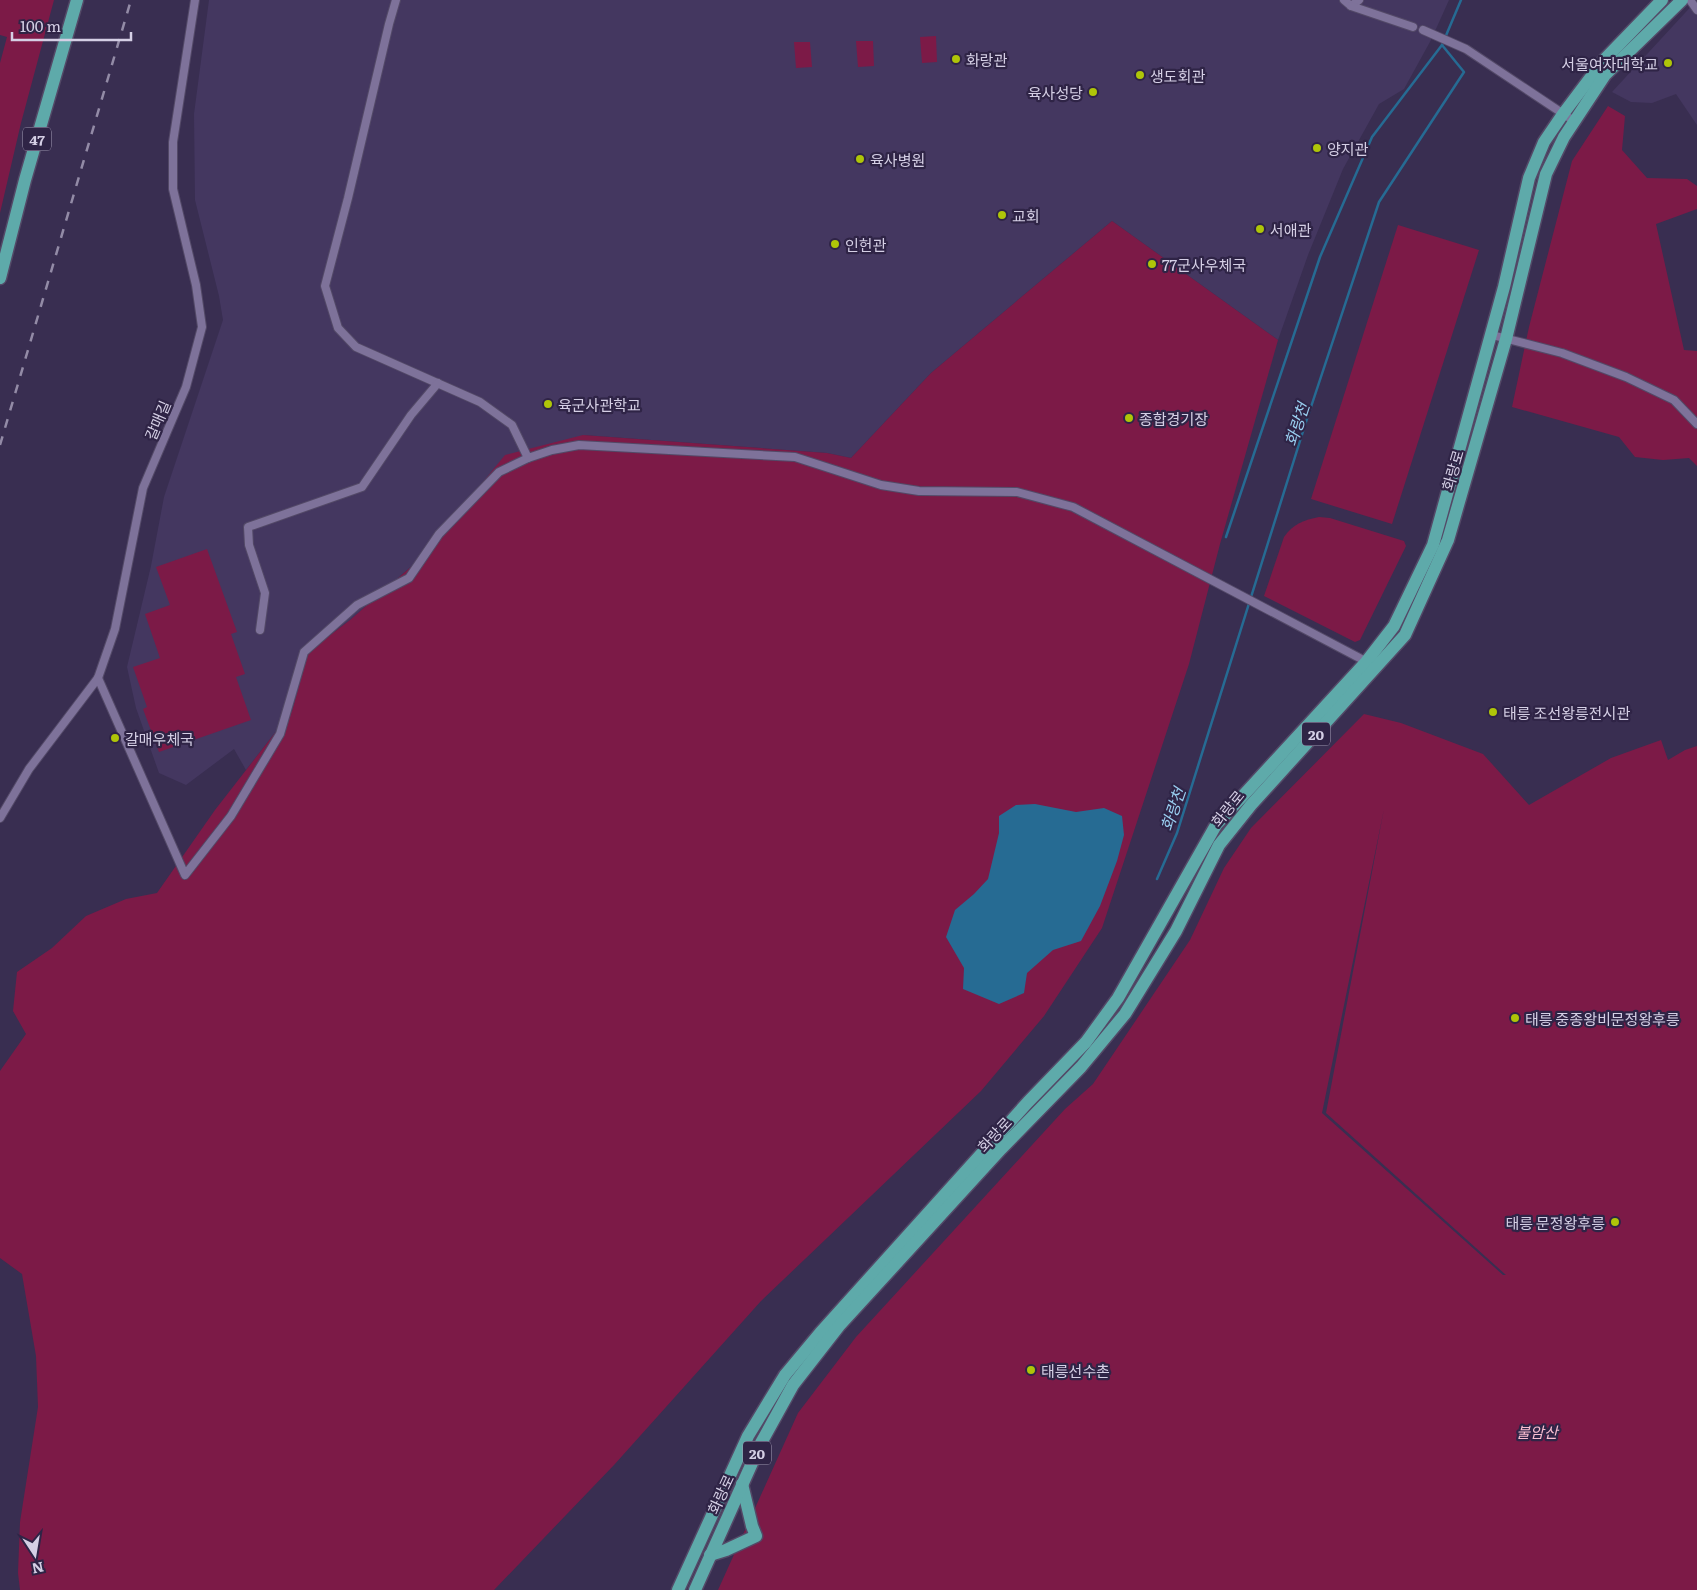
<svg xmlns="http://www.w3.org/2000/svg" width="1697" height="1590" font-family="Literata,'Noto Sans KR',serif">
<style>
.built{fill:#443760}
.green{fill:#7c1a47;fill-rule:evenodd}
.water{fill:#266b93}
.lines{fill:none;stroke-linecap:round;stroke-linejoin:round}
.stream{stroke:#266b93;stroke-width:2.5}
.street-casing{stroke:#534967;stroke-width:10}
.primary-casing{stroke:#534967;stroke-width:15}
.street{stroke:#7e729a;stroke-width:8}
.primary{stroke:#5eaaaa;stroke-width:12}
.rail{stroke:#938ba6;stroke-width:2.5;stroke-dasharray:9 9;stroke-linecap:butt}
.poi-dot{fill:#afc508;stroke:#2f2446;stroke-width:2}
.labels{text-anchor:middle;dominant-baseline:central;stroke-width:4.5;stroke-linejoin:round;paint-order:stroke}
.shield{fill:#2f2446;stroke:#a39cb5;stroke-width:1}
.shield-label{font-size:14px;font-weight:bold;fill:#d5cfe5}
.poi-label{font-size:15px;fill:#d5cfe5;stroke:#2f2446;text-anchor:start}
.street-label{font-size:15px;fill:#d5cfe5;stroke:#2f2446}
.park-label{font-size:15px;font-style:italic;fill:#fabed1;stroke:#2f2446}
.water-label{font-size:16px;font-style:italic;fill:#9acff1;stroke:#2f2446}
</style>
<rect width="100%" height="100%" fill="#392e51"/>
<g class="built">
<path d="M209,0H1449L1431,40L1404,89L1379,104L1343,169L1308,255L1278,340L1112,221L931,373L851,458L827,453L583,435L443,531L413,565L350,620L308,652L292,711L246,770L234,749L186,785L159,773L136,708L127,667L151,566L164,497L223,320L219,296L195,200L194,114Z"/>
<path d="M1697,0V125L1676,94L1652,103L1631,102L1612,92Z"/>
</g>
<g class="green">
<path d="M0,0H54L21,123L0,213V63L7,37L0,35Z"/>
<path d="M936,36L937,62L922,63L920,37Z"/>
<path d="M856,41H873L874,66L858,67Z"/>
<path d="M794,42H810L812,67L796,68Z"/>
<path d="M1608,106L1625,116L1622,150L1647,178L1687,179L1697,186V209L1656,224L1684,350L1697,351V466L1689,458L1663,460L1635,457L1619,437L1512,407L1529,327L1572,161Z"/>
<path d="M1112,221L1278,340L1220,544L1189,664L1102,928L1044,1016L981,1091L761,1301L614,1465L494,1590H20L18,1573L20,1522L38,1407L36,1356L22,1274L0,1258V1071L26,1034L13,1011L17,972L52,948L86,916L126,899L157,893L215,810L292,711L308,652L350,620L413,565L443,531L505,455L583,435L827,453L851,458L931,373Z"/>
<path d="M1398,225L1479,250L1392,524L1311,499Z"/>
<path d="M1319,517L1330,518L1404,541L1406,546L1360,640L1355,642L1264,596L1284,537C1293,524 1304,520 1319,517Z"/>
<path d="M207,549L237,632L231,634L245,674L236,677L251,720L159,752L143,709L147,707L133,667L160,658L145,614L170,605L156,567Z"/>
<path d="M1364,714L1401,723L1483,754L1529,805L1611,758L1661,740L1668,760L1685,750L1697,746V1590H718L798,1413L856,1337L1065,1109L1093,1084L1190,940L1224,868L1251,828ZM1384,809L1326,1113L1506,1275H1503L1322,1113Z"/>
</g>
<path class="water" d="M1035,804L1076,812L1104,808L1122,816L1124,835L1117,861L1100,906L1081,941L1053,950L1027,973L1024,993L999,1004L963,989L964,968L946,937L955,910L974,894L988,879L999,833V816L1016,805Z"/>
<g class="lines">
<g class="stream">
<path d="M1226,537L1320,257L1372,137L1442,45"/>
<path d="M1157,879L1177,833L1305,425L1379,202L1464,72L1442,45L1461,0"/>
</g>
<g class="street-casing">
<g id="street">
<path d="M396,0L389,24L348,198L325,286L338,328L356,347L480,402L512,425L528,458"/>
<path d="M1344,0L1351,6L1359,0"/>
<path d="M1690,0L1697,10"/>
<path d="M1351,6L1413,27"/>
<path d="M1423,30L1466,49L1574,121"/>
<path d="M1492,335L1562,353L1626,377L1674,400L1697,424"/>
<path d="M260,630L265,593L249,545L248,527L362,487L411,415L438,383"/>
<path d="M98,678L185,875L231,816L280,734L304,652L357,605L409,578L439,534L499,472L528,458L552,450L579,445L795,457L881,485L919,491L1017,492L1073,507L1369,663"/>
<path d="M0,818L29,769L98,678L115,629L143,488L186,387L202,327L196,285L173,189V142L195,0"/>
</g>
</g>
<g class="primary-casing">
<g id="primary">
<path d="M0,278L25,180L77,0"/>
<path d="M710,1555L726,1550L756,1536L752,1526L742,1484"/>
<path d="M678,1590L748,1436L785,1375L820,1333L1028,1102L1086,1042L1118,998L1216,825L1366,662L1394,626L1433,545L1504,287L1529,178L1544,142L1563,114L1603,61L1662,0"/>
<path d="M695,1590L761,1443L793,1385L839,1326L1001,1149L1081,1067L1125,1014L1176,931L1219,845L1251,805L1405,635L1448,540L1506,339L1546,174L1564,137L1605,75L1682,0"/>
</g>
</g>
<use href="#street" class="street"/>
<use href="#primary" class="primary"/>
<path class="rail" d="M0,445L131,0"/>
</g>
<g class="poi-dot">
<circle cx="956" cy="59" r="5"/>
<circle cx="1668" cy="63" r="5"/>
<circle cx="1140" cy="75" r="5"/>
<circle cx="1093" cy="92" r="5"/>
<circle cx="1317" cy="148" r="5"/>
<circle cx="860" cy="159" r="5"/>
<circle cx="1002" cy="215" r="5"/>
<circle cx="1260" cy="229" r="5"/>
<circle cx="835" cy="244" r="5"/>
<circle cx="1152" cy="264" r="5"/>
<circle cx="548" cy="404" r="5"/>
<circle cx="1129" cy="418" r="5"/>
<circle cx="1493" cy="712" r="5"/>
<circle cx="115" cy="738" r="5"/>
<circle cx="1515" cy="1018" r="5"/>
<circle cx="1615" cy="1222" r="5"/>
<circle cx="1031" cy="1370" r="5"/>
</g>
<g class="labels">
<g class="shield">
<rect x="23" y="127.5" width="28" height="23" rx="4"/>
<rect x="1302" y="722.5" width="28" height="23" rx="4"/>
<rect x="743" y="1441.5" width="28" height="23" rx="4"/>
</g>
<g class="shield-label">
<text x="37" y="139">47</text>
<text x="1316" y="734">20</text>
<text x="757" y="1453">20</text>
</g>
<g class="poi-label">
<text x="966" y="59">화랑관</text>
<text x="1658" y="63" text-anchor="end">서울여자대학교</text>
<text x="1150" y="75">생도회관</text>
<text x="1083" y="92" text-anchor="end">육사성당</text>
<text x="1327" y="148">양지관</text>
<text x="870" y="159">육사병원</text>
<text x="1012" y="215">교회</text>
<text x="1270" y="229">서애관</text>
<text x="845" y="244">인헌관</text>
<text x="1162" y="264">77군사우체국</text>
<text x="558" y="404">육군사관학교</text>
<text x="1139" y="418">종합경기장</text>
<text x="1503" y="712">태릉 조선왕릉전시관</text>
<text x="125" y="738">갈매우체국</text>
<text x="1525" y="1018">태릉 중종왕비문정왕후릉</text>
<text x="1605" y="1222" text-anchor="end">태릉 문정왕후릉</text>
<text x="1041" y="1370">태릉선수촌</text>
</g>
<g class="street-label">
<text transform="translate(157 420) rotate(-67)">갈매길</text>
<text transform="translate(1452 470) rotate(-74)">화랑로</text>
<text transform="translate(1227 808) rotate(-51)">화랑로</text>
<text transform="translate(994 1134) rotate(-47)">화랑로</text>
<text transform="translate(720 1494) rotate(-65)">화랑로</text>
</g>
<g class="park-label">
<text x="1537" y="1431">불암산</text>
</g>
<g class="water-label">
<text transform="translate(1296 424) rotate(-72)">화랑천</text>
<text transform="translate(1172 809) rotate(-71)">화랑천</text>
</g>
</g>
<g transform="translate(35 1555) rotate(168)" stroke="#2f2446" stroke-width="4" paint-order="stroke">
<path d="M0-4L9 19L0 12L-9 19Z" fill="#d5cfe5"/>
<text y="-8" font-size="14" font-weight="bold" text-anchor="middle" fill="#d5cfe5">N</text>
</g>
<path d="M12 32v8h119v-8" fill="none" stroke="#d5cfe5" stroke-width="2.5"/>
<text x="20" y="32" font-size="15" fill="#d5cfe5" stroke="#2f2446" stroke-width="4" paint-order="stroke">100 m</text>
</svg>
